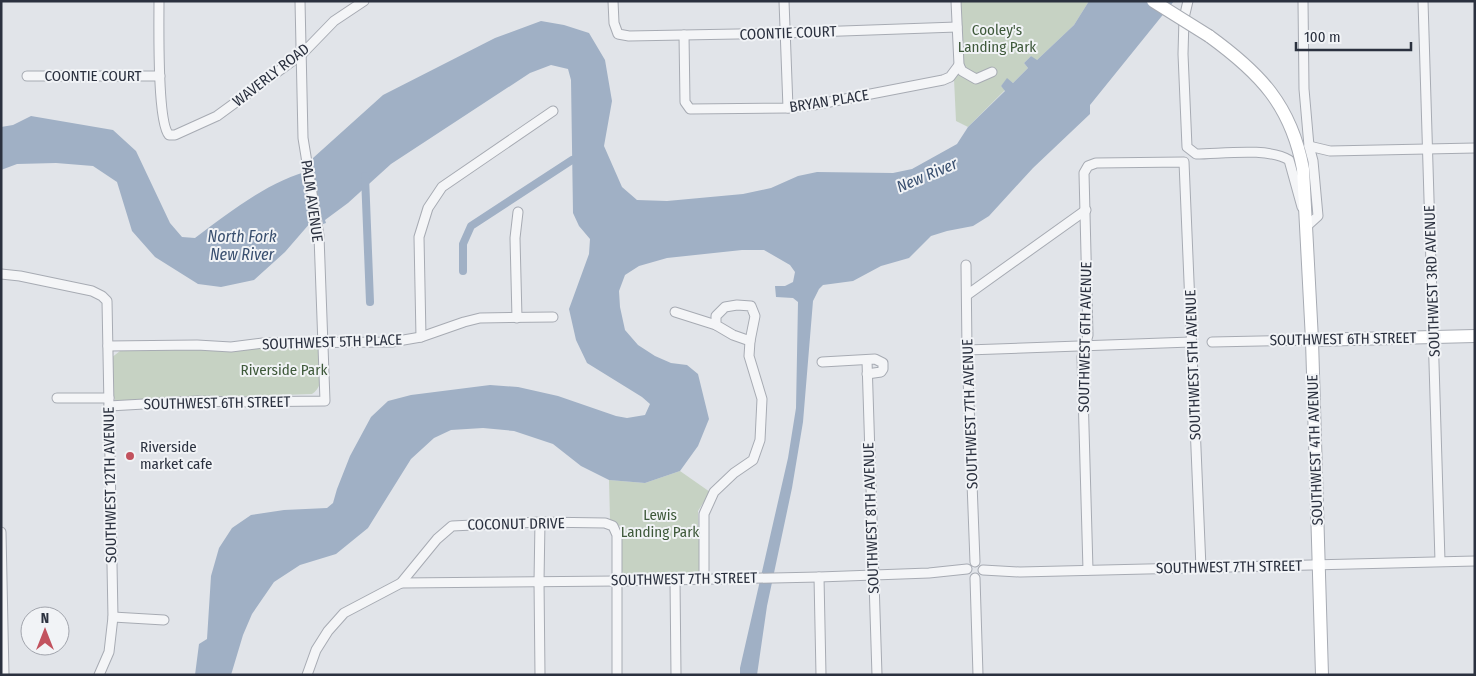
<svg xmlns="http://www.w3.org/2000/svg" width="1476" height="676" font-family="'Fira Sans Condensed',sans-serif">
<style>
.green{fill:#c6d2c3}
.water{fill:#a0b0c5}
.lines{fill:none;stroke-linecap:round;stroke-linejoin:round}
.canal{stroke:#a0b0c5;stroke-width:8}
.street-casing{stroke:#a7abb3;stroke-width:11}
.secondary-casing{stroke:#a7abb3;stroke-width:14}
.street{stroke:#f4f5f7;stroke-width:9}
.secondary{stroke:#fff;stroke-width:12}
.secondary-bridge-casing{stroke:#a7abb3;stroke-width:14;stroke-linecap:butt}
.secondary-bridge{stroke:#fff;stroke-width:12}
.poi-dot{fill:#c2525e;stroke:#f1f3f6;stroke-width:2}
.labels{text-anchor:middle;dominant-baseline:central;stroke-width:4;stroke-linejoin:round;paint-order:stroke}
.park-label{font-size:15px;fill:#3e593a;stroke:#f1f3f6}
.street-label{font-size:15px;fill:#2b313f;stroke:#f1f3f6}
.poi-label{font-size:15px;fill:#2b313f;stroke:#f1f3f6;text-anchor:start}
.water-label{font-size:16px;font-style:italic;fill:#394f6f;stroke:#f1f3f6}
</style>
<rect width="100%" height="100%" fill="#e1e4e9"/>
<g class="green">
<path d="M959,1H1089L1074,25L1036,61L1031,56L1024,63L1028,68L1013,83L1007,79L1001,86L1005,90L968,127L956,121L954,79L961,69Z"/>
<path d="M309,344L316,347L321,353C321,367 325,386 312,394L120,401L115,400L113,395L111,358L120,351Z"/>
<path d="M680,471L710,492L698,511L700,576L622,578L621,527L610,519L609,480L645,483Z"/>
</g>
<path class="water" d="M1089,1H1174L1090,105V114L1033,168L989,216L973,226L947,231L931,236L909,258L881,266L853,281L823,285L819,289L813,301L803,422L792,488L767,606L757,675H740V668L788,458L796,408L798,302L793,298L776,297L775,286H785L793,282L795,272L790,265L764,250H742L667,258L639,266L625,275L619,291L620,307L625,330L638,345L655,356L671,363L687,365L698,374L709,419L698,446L680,471L645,483L609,480L581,466L553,444L514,431L483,428L451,430L434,438L411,459L368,528L336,554L300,565L274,582L252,614L243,635L231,675H195L199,644L207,639L211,576L219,548L232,528L251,515L284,510L327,508L333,503L337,489L350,456L371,417L388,401L411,395L490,385L518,387L558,396L616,416L627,418L645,415L650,404L642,397L587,363L576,340L569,309L589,254L590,239L579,226L573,213L571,80L568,69L551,65L530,73L391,164L348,203L325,220L326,223L323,224L322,219L311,222L285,252L254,280L221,287L198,284L155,257L132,231L117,182L93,166L56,163L17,164L1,170V127L13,125L31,116L113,130L136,151L170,223L182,237L195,238C229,213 271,179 313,170V158L383,95L495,38L541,21L564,25L589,33L605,60L612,101L604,146L622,187L637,200L667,201L743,194L771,188L798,176L817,172L893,173L912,169L957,144L968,127L1005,91L1001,86L1007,78L1013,83L1028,68L1024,63L1031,56L1037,60L1074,25Z"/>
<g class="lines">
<g class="canal">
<path d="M365,176L370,302"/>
<path d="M463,271V244L471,226L572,160"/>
</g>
<g class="street-casing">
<g id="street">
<path d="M159,1C159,23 157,122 169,135H175L217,116L302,54L334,21L364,1"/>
<path d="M613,1L614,23L618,34L629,36L785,33L957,27"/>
<path d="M784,1L788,108"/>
<path d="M956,1L959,65L962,71L976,79L992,72"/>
<path d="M1188,1L1184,18L1183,54L1187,147L1196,154C1221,154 1268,147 1289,160L1302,207"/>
<path d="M1303,1L1304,89L1309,146L1313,161L1318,216L1307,226"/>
<path d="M1423,1L1440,561"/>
<path d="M684,35L685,102L690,109L788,108L814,105L943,80L950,77L959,65"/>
<path d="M27,76H160"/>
<path d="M1309,146L1330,151L1475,148"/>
<path d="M966,265L967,350L975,562"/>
<path d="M1,274L20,276L92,291L102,296L107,301L113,617L109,652L99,675"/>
<path d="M967,295L1086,210"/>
<path d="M737,305L751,306L755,316L750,341L733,335L716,325V316L725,307Z"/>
<path d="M675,312L716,325"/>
<path d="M517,318L515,238L518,212"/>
<path d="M421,337L419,237L428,208L442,187L553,111"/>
<path d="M1212,342L1312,340"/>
<path d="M108,346L197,345L231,347L263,343L392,342L421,337L464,322L480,318L553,317"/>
<path d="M967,350L1191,342"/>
<path d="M867,361L877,675"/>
<path d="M822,362L875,359L883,363V369L881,372L867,374"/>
<path d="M57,398H109"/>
<path d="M109,406L197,401L235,402L325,401L319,236L303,138L300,1"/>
<path d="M540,522L539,581L540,675"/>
<path d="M1,532L4,675"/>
<path d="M983,570L1020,572L1475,561"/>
<path d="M1088,570L1082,357L1088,335L1084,173L1088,166L1096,163L1184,162L1201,568"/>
<path d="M819,577L821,675"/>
<path d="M704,578V514L714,492L734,473L753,460L760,440L762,399L749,356L750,341"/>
<path d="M975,578L978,675"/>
<path d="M675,580L676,675"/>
<path d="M401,583L617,581L819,577L929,573L967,569"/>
<path d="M113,617L164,620"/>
<path d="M307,675L316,650L328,631L344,613L401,583L437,539L452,526L540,522L605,523L613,526L617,535V675"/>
</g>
</g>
<g class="secondary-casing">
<g id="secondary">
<path d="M1209,36C1260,73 1291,105 1303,169L1312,340L1322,675"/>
<path d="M1312,340L1475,336"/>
</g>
</g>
<use href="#street" class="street"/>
<use href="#secondary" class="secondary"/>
<g class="secondary-bridge-casing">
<path id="secondary-bridge" d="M1153,1L1209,36"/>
</g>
<use href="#secondary-bridge" class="secondary-bridge"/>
</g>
<circle class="poi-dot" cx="130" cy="456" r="5"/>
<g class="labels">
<g class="park-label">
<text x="997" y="30">Cooley's<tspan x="997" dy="17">Landing Park</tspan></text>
<text x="284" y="370">Riverside Park</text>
<text x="660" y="515">Lewis<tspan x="660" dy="17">Landing Park</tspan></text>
</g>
<g class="street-label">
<text transform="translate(788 33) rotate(-2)">COONTIE COURT</text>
<text transform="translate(271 75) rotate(-38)">WAVERLY ROAD</text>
<text x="93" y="76">COONTIE COURT</text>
<text transform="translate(829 101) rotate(-9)">BRYAN PLACE</text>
<text transform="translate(312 201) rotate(82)">PALM AVENUE</text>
<text transform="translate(1432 281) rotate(-92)">SOUTHWEST 3RD AVENUE</text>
<text transform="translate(1085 337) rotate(-89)">SOUTHWEST 6TH AVENUE</text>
<text transform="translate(1343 339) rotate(-1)">SOUTHWEST 6TH STREET</text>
<text transform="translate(332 342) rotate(-2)">SOUTHWEST 5TH PLACE</text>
<text transform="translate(1193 365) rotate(-92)">SOUTHWEST 5TH AVENUE</text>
<text transform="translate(217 403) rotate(-1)">SOUTHWEST 6TH STREET</text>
<text transform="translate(970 414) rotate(-92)">SOUTHWEST 7TH AVENUE</text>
<text transform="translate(1315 450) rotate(-92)">SOUTHWEST 4TH AVENUE</text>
<text transform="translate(110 485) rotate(-91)">SOUTHWEST 12TH AVENUE</text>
<text transform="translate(871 518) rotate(-92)">SOUTHWEST 8TH AVENUE</text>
<text transform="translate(516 524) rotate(-1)">COCONUT DRIVE</text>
<text transform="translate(1229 567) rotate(-1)">SOUTHWEST 7TH STREET</text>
<text transform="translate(684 579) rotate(-1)">SOUTHWEST 7TH STREET</text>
</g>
<g class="poi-label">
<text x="140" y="447">Riverside<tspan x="140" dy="17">market cafe</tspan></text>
</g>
<g class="water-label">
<text transform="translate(927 175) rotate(-23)">New River</text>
<text x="242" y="236">North Fork<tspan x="242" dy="18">New River</tspan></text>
</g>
</g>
<rect width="1476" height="676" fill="none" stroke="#2b313f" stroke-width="5"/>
<g transform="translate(45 631)"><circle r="24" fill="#f1f3f6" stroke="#a2a5ad"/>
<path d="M0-4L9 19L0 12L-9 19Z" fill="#c2525e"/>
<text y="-8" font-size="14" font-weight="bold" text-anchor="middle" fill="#2b313f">N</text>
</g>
<path d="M1296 42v8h115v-8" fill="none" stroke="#2b313f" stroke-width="2.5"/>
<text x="1304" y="42" font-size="15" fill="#2b313f" stroke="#f1f3f6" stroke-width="4" paint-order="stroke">100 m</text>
</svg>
